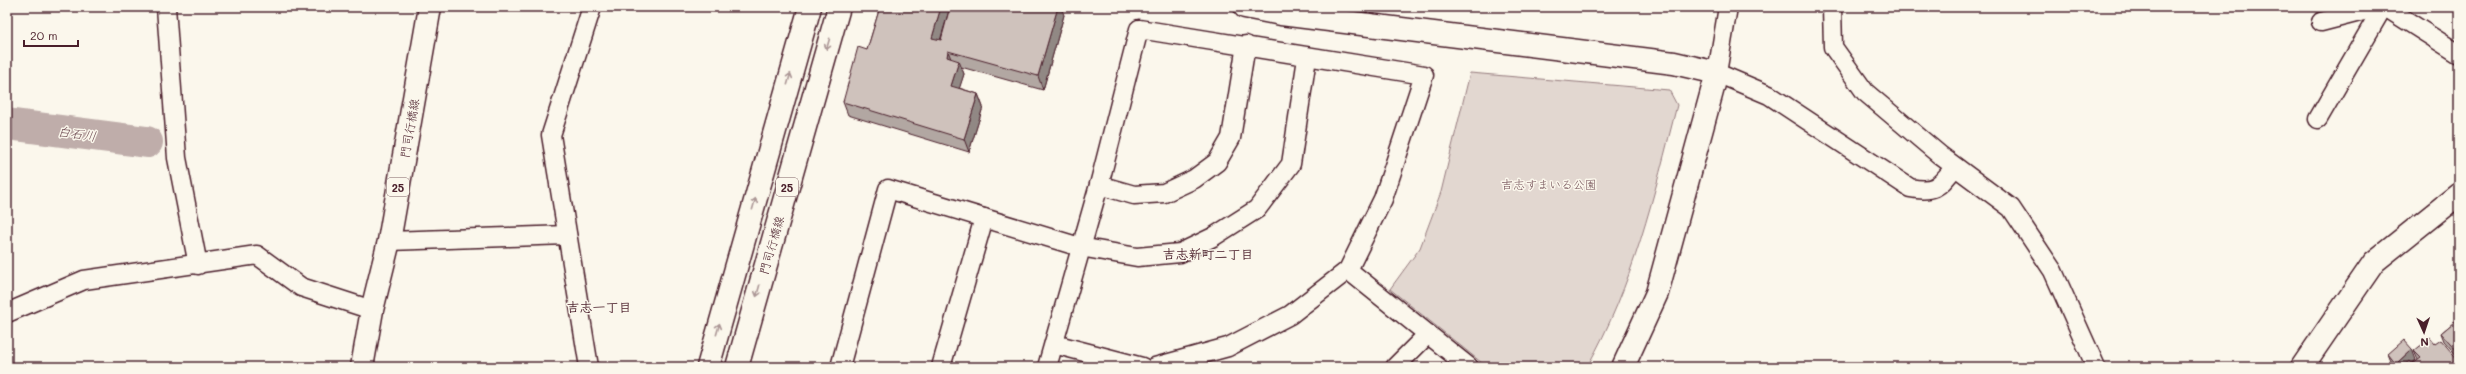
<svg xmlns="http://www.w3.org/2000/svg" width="2466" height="374" font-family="Mali,'Klee One',sans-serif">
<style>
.built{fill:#eee7de}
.green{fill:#e2d7d0;stroke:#967b7e}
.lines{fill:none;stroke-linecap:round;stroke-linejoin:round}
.river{stroke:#bfadaa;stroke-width:32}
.street-casing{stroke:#4a1f2b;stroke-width:21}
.secondary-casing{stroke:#4a1f2b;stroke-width:25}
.primary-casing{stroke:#4a1f2b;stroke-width:25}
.street{stroke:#fbf7ec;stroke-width:18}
.secondary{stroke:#fbf7ec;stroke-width:22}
.primary{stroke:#fbf7ec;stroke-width:22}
.wall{fill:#b2a7a2;stroke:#4a1f2b;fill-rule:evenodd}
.shaded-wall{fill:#918884;stroke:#4a1f2b}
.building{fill:#cfc2bc;stroke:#4a1f2b}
.oneway{stroke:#ab9695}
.labels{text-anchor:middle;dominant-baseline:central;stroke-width:3;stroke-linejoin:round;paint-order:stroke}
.shield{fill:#fbf7ec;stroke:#7f6065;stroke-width:1}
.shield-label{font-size:11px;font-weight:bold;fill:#4a1f2b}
.street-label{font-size:12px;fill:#4a1f2b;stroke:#fbf7ec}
.park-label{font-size:12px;fill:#704d54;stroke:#fbf7ec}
.water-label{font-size:13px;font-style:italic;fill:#6d4a51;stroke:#fbf7ec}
.neighbourhood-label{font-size:13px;font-weight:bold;fill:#4a1f2b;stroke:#fbf7ec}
</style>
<rect width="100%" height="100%" fill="#fbf7ec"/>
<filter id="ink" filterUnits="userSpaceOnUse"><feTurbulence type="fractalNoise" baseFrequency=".025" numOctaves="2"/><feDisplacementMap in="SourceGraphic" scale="8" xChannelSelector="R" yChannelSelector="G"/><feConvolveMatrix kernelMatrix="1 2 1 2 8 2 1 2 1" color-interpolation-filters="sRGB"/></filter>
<g filter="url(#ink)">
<path class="built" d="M451,364L491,367H450Z"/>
<path class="green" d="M1470,73L1669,90L1677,105C1654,195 1633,286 1587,367H1487L1390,289L1420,248L1441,192Z"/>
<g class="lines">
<path class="river" d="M7,124L147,142"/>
<g class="street-casing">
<g id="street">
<path d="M166,7L177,158L198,265"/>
<path d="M1728,7L1717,73L1769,95L1910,188C1936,193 1939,186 1955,167"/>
<path d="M1832,7L1833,47L1865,92L1941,156L2011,208L2053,271L2096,367"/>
<path d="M2385,7L2459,54"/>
<path d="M2321,22L2379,7"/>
<path d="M2318,119L2383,7"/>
<path d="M1099,185L1134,195L1164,193L1194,179L1217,162L1231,138L1246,45"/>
<path d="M389,241L567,235"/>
<path d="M1348,270L1469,367"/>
<path d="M7,313L84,280L257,255L301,287L372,310"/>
<path d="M1054,344L1142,367"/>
<path d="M589,367L551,135L592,7"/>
<path d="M840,367L888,189L1080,247L1137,257L1180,253L1213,237L1257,209L1291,164L1307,58"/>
<path d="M941,367L984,218"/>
<path d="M1047,367L1099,185L1139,29L1424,75L1383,199L1348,270L1290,315L1228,347L1155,367"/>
<path d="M1395,367L1428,334"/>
</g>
</g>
<g class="secondary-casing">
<g id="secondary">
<path d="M1245,7L1281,14L1674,63L1717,73L1657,293L1623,367"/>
<path d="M2302,367L2374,262L2459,194"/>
</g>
</g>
<g class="primary-casing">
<g id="primary">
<path d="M362,367L372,310L389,241L430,7"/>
<path d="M708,367L810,7"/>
<path d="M737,367L839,7"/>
</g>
</g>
<use href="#street" class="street"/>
<use href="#secondary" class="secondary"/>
<use href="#primary" class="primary"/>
</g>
<g class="wall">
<path d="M880,7L1064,15L1043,90L961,67L964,74L959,88L978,94L983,107L969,152L848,115L843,102L867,50ZM948,13L941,40H940Z"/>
<path d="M2459,318V358L2444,341L2441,333Z"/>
<path d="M2435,344L2459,361L2393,366L2388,354L2416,360L2412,364H2413L2418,360L2414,351Z"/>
</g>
<g class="shaded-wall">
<path d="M941,7H950L937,51L932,38Z"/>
<path d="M1058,7H1061L1064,15L1043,90L1038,76Z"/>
<path d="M948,51L953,64L947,57Z"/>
<path d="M959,61L964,74L956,99L951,86Z"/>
<path d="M978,94L983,107L969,152L964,139Z"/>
<path d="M2412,349L2416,360L2408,367H2400L2398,362Z"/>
</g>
<g class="building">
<path d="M880,7H941L932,38L941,40L950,7H1058L1038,76L948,51L947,57L959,61L951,86L978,94L964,139L843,102L858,47L867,50Z"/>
<path d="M2459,318V353L2441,333Z"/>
<path d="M2430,338L2435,344L2441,340L2459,361V367H2403L2410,361L2413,364L2421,358L2414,351Z"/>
<path d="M2404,340L2412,349L2398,362L2402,367H2392L2396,364L2388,354Z"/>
</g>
<defs><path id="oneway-shaft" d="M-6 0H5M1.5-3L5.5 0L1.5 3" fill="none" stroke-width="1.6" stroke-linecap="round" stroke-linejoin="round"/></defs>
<g class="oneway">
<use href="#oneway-shaft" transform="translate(828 44) rotate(106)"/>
<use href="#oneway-shaft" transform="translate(789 79) rotate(-74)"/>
<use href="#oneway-shaft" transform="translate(754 204) rotate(-74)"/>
<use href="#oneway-shaft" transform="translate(758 291) rotate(106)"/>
<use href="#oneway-shaft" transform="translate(718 329) rotate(-74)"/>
</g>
</g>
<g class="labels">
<g class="shield">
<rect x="387" y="178" width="22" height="18" rx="3"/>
<rect x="776" y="178" width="22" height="18" rx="3"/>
</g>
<g class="shield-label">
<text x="398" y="187">25</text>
<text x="787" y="187">25</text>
</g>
<g class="street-label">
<text transform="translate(409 128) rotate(-80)">門司行橋線</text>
<text transform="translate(771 245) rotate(-74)">門司行橋線</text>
</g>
<g class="park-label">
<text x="1549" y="184">吉志すまいる公園</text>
</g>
<g class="water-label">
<text transform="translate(77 133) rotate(8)">白石川</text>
</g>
<g class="neighbourhood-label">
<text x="1208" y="253">吉志新町二丁目</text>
<text x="599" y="306">吉志一丁目</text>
</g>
</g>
<rect width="2466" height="374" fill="none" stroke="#fbf7ec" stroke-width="24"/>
<rect x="12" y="12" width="2442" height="350" fill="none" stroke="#4a1f2b" stroke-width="1.5" filter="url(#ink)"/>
<g transform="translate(2424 332) rotate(177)" stroke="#fbf7ec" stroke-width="3" paint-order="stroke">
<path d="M0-3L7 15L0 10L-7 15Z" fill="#4a1f2b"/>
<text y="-6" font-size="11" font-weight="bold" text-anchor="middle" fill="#4a1f2b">N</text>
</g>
<path d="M24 40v6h54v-6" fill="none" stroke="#4a1f2b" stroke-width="2"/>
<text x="30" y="40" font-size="12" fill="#4a1f2b" stroke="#fbf7ec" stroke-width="3" paint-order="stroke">20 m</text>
</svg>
